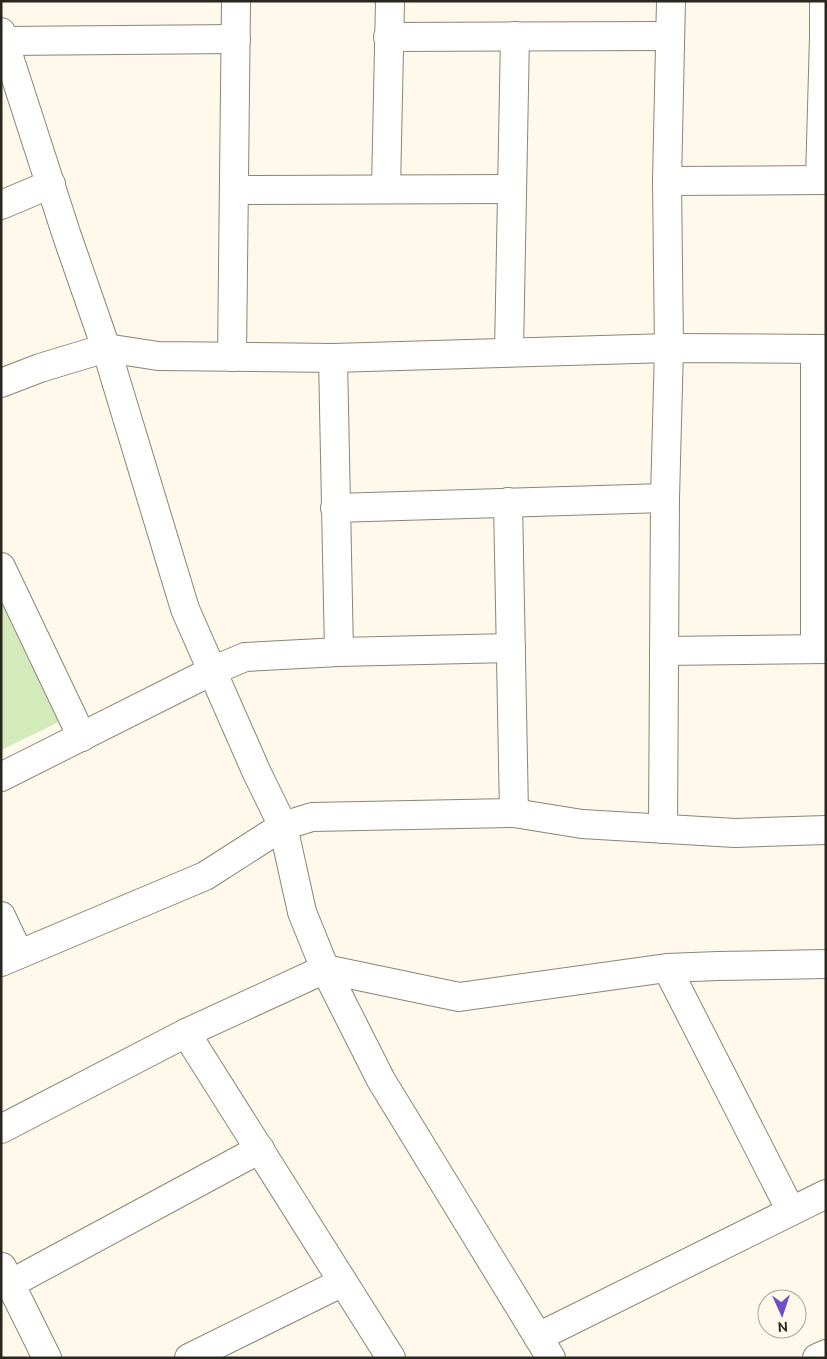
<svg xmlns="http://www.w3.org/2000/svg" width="827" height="1359" font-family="Ubuntu,sans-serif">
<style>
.green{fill:#d3eaba}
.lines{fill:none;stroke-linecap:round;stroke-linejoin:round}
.minor-casing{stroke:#8b8575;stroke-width:30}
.minor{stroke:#fff;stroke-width:28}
</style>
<rect width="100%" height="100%" fill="#fef9eb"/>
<path class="green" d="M1,595L61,721L1,750Z"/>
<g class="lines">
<g class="minor-casing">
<g id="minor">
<path d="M824,1V36H826"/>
<path d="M1,32L67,236L106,348L185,609L257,773L283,826L302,912L325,969L381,1080L551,1358"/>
<path d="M388,37L670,36"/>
<path d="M4,41L236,39"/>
<path d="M820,180L824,36"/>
<path d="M667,181L826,180"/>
<path d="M386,189L390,1"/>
<path d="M234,190L512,189"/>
<path d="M1,205L51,184"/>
<path d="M509,352L515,36"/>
<path d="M232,357L236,1"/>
<path d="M333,358L339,652"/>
<path d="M1,383L40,368L106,348L158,356L333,358L669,348L826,349"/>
<path d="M508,502L514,813"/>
<path d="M335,508L665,498"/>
<path d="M1,567L82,737"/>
<path d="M815,649V349"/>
<path d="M664,651L826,649"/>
<path d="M1,777L212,671L245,657L339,652L511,648"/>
<path d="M663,829L665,498L669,348L667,181L671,1"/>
<path d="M1,916L19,954"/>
<path d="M1,962L205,876L283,826L312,817L514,813L582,824L735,833L826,830"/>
<path d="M667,968L791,1211"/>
<path d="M186,1033L391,1358"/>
<path d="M1,1129L186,1033L325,969L459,997L667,968L718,966L826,964"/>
<path d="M2,1267L47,1358"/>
<path d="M10,1284L260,1149"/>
<path d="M538,1337L826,1194"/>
<path d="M189,1358L343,1282"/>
<path d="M817,1358L826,1354"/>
</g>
</g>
<use href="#minor" class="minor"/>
</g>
<rect width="827" height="1359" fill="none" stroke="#28261f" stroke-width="5"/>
<g transform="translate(782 1314) rotate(177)"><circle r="24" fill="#fef9eb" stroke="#a8a599"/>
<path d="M0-4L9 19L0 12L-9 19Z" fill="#714dc7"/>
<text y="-8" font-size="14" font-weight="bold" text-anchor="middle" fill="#28261f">N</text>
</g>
</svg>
